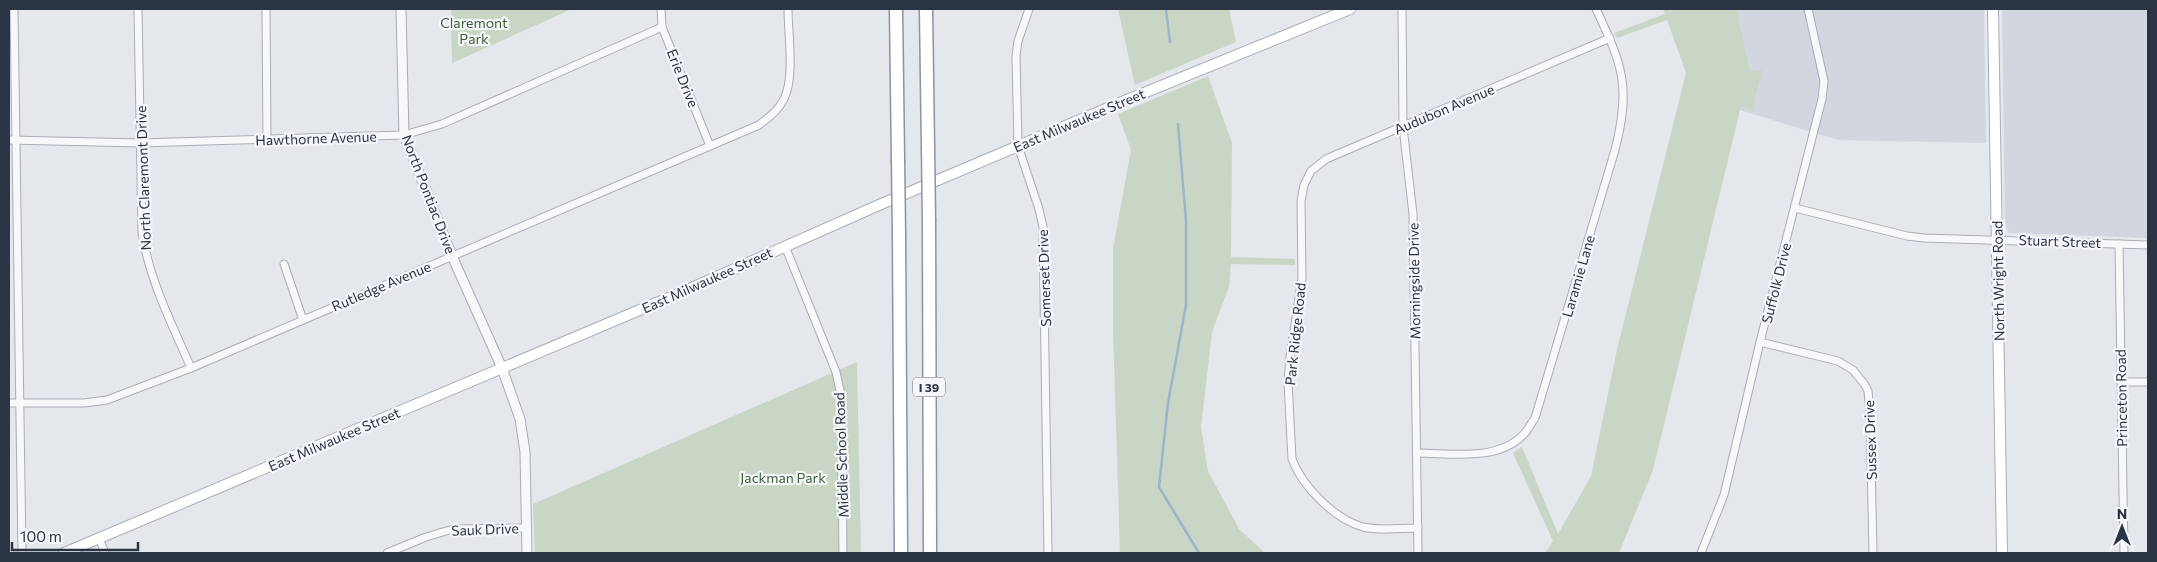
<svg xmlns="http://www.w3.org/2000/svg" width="2157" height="562" font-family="Commissioner,sans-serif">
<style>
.built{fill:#d2d6de}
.green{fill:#c9d6c5}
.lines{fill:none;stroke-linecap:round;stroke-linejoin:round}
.stream{stroke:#9fb4cc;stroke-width:2.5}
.minor-casing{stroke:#a9aeb7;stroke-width:9}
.tertiary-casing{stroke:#a9aeb7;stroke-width:11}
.secondary-casing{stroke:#a9aeb7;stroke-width:12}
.motorway-casing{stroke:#8b94a3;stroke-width:15}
.minor{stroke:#f7f8fa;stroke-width:7}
.tertiary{stroke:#f7f8fa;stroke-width:9}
.secondary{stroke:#fff;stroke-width:10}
.motorway{stroke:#fff;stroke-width:12}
.motorway-bridge-casing{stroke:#8b94a3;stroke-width:15;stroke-linecap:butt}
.motorway-bridge{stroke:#fff;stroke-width:12}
.labels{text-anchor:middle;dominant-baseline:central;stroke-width:4.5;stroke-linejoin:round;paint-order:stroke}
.shield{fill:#f4f6f9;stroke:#676e7b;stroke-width:1}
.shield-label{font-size:12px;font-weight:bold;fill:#2b3445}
.park-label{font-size:14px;fill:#3f6138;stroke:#f4f6f9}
.street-label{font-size:14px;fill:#2b3445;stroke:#f4f6f9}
</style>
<rect width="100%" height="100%" fill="#e4e7ec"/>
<g class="built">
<path d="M1736,9H1984L1986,143L1838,140L1740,110Z"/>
<path d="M2002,9H2148V238L2009,233L2006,226L2005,219Z"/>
</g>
<g class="green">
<path d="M451,9H572L452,63Z"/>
<path d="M1118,9H1229L1236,42L1135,85Z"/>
<path d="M1663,9H1736L1750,71L1762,70L1752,109L1741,106L1653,470L1619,553H1545L1553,541L1513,453L1522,447L1558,534L1591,476L1617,350L1686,73L1667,20L1617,38L1614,33L1665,14Z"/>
<path d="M1208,76L1232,143L1231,257L1295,259V265L1231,264L1229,287L1212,332L1201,427L1208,471L1239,529L1265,553H1120L1113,330V249L1131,150L1118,114Z"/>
<path d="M857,362L861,553H535L533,504Z"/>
</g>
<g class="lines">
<g class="stream">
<path d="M1166,9L1170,42"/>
<path d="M1178,124L1186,221V305L1168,403L1159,487L1199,553"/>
</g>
<g class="minor-casing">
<g id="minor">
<path d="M14,9L22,553"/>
<path d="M138,9L142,232C149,280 172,324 191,368"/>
<path d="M266,9L267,140"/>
<path d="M661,9L662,27L710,146"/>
<path d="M1029,9L1018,41L1016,56L1018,146L1039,209L1043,227L1048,553"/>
<path d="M1402,9L1403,127L1413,214L1418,553"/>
<path d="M9,140L140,143L404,135L442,124L662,27"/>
<path d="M1795,208L1907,236L1924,238L2148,245"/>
<path d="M2119,244L2124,553"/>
<path d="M785,246L836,372L841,395L843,553"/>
<path d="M284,264L303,320"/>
<path d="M1760,342L1838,361L1853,370L1865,385L1868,391L1870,414L1873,553"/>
<path d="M2121,382H2148"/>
<path d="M9,403H84L107,400L191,368L759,125C769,117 778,111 784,99C795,77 788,34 788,9"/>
<path d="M1417,453C1451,453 1498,462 1524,434C1528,430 1531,423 1535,418L1615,150C1631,87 1623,66 1596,9"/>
<path d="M1418,528C1400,528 1381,531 1363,527C1334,519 1302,486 1292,459L1288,382L1290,357L1302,278L1301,201L1304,185L1311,171L1326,159L1610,38"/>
<path d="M99,538L105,553"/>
<path d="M387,553L426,537L453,529L527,528"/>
<path d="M1701,553L1724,495L1760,342L1822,99L1824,81L1808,9"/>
</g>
</g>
<g class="tertiary-casing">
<path id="tertiary" d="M401,9L404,135L452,256L502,368L520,419L525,452L527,553"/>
</g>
<g class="secondary-casing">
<g id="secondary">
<path d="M1993,9L2002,553"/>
<path d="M64,553L687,290L879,205L1129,99L1350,9"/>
</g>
</g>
<g class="motorway-casing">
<g id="motorway">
<path d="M896,9L898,160"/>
<path d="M926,9L928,148"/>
<path d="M929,221L930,553"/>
<path d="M899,235L901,553"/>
</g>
</g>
<use href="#minor" class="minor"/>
<use href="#tertiary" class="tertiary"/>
<use href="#secondary" class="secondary"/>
<use href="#motorway" class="motorway"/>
<g class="motorway-bridge-casing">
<g id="motorway-bridge">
<path d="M928,148L929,221"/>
<path d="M898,160L899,235"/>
</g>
</g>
<use href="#motorway-bridge" class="motorway-bridge"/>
</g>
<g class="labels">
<rect class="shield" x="913" y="377.5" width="32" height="19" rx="4"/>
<g class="shield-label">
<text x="929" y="387">I 39</text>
</g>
<g class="park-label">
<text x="474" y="22">Claremont<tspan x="474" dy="16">Park</tspan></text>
<text x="783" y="477">Jackman Park</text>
</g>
<g class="street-label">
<text transform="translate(683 78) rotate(68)">Erie Drive</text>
<text transform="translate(1444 109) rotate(-23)">Audubon Avenue</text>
<text transform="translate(1079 120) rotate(-23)">East Milwaukee Street</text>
<text transform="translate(316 138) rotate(-2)">Hawthorne Avenue</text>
<text transform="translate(143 178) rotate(-92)">North Claremont Drive</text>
<text transform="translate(429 194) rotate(69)">North Pontiac Drive</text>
<text transform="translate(2060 241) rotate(2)">Stuart Street</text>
<text transform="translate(1578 276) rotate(-74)">Laramie Lane</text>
<text transform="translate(1044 278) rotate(-92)">Somerset Drive</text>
<text transform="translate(707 280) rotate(-24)">East Milwaukee Street</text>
<text transform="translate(1414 281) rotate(-91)">Morningside Drive</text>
<text transform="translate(1998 281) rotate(-91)">North Wright Road</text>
<text transform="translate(1776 283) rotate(-76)">Suffolk Drive</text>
<text transform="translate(381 286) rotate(-23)">Rutledge Avenue</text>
<text transform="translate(1295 334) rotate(-84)">Park Ridge Road</text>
<text transform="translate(2121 398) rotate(-91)">Princeton Road</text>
<text transform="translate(334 439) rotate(-23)">East Milwaukee Street</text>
<text transform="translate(1870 440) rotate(-92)">Sussex Drive</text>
<text transform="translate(841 455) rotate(-92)">Middle School Road</text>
<text transform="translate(485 529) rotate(-2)">Sauk Drive</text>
</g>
</g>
<rect width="2157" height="562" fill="none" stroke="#2b3445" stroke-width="20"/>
<g transform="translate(2122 527)" stroke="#f4f6f9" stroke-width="4" paint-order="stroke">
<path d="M0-4L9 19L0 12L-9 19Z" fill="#2b3445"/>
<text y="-8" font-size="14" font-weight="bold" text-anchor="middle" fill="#2b3445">N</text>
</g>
<path d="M12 542v8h126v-8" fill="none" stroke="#2b3445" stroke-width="2.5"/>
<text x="20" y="542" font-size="15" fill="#2b3445" stroke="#f4f6f9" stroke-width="4" paint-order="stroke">100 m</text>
</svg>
